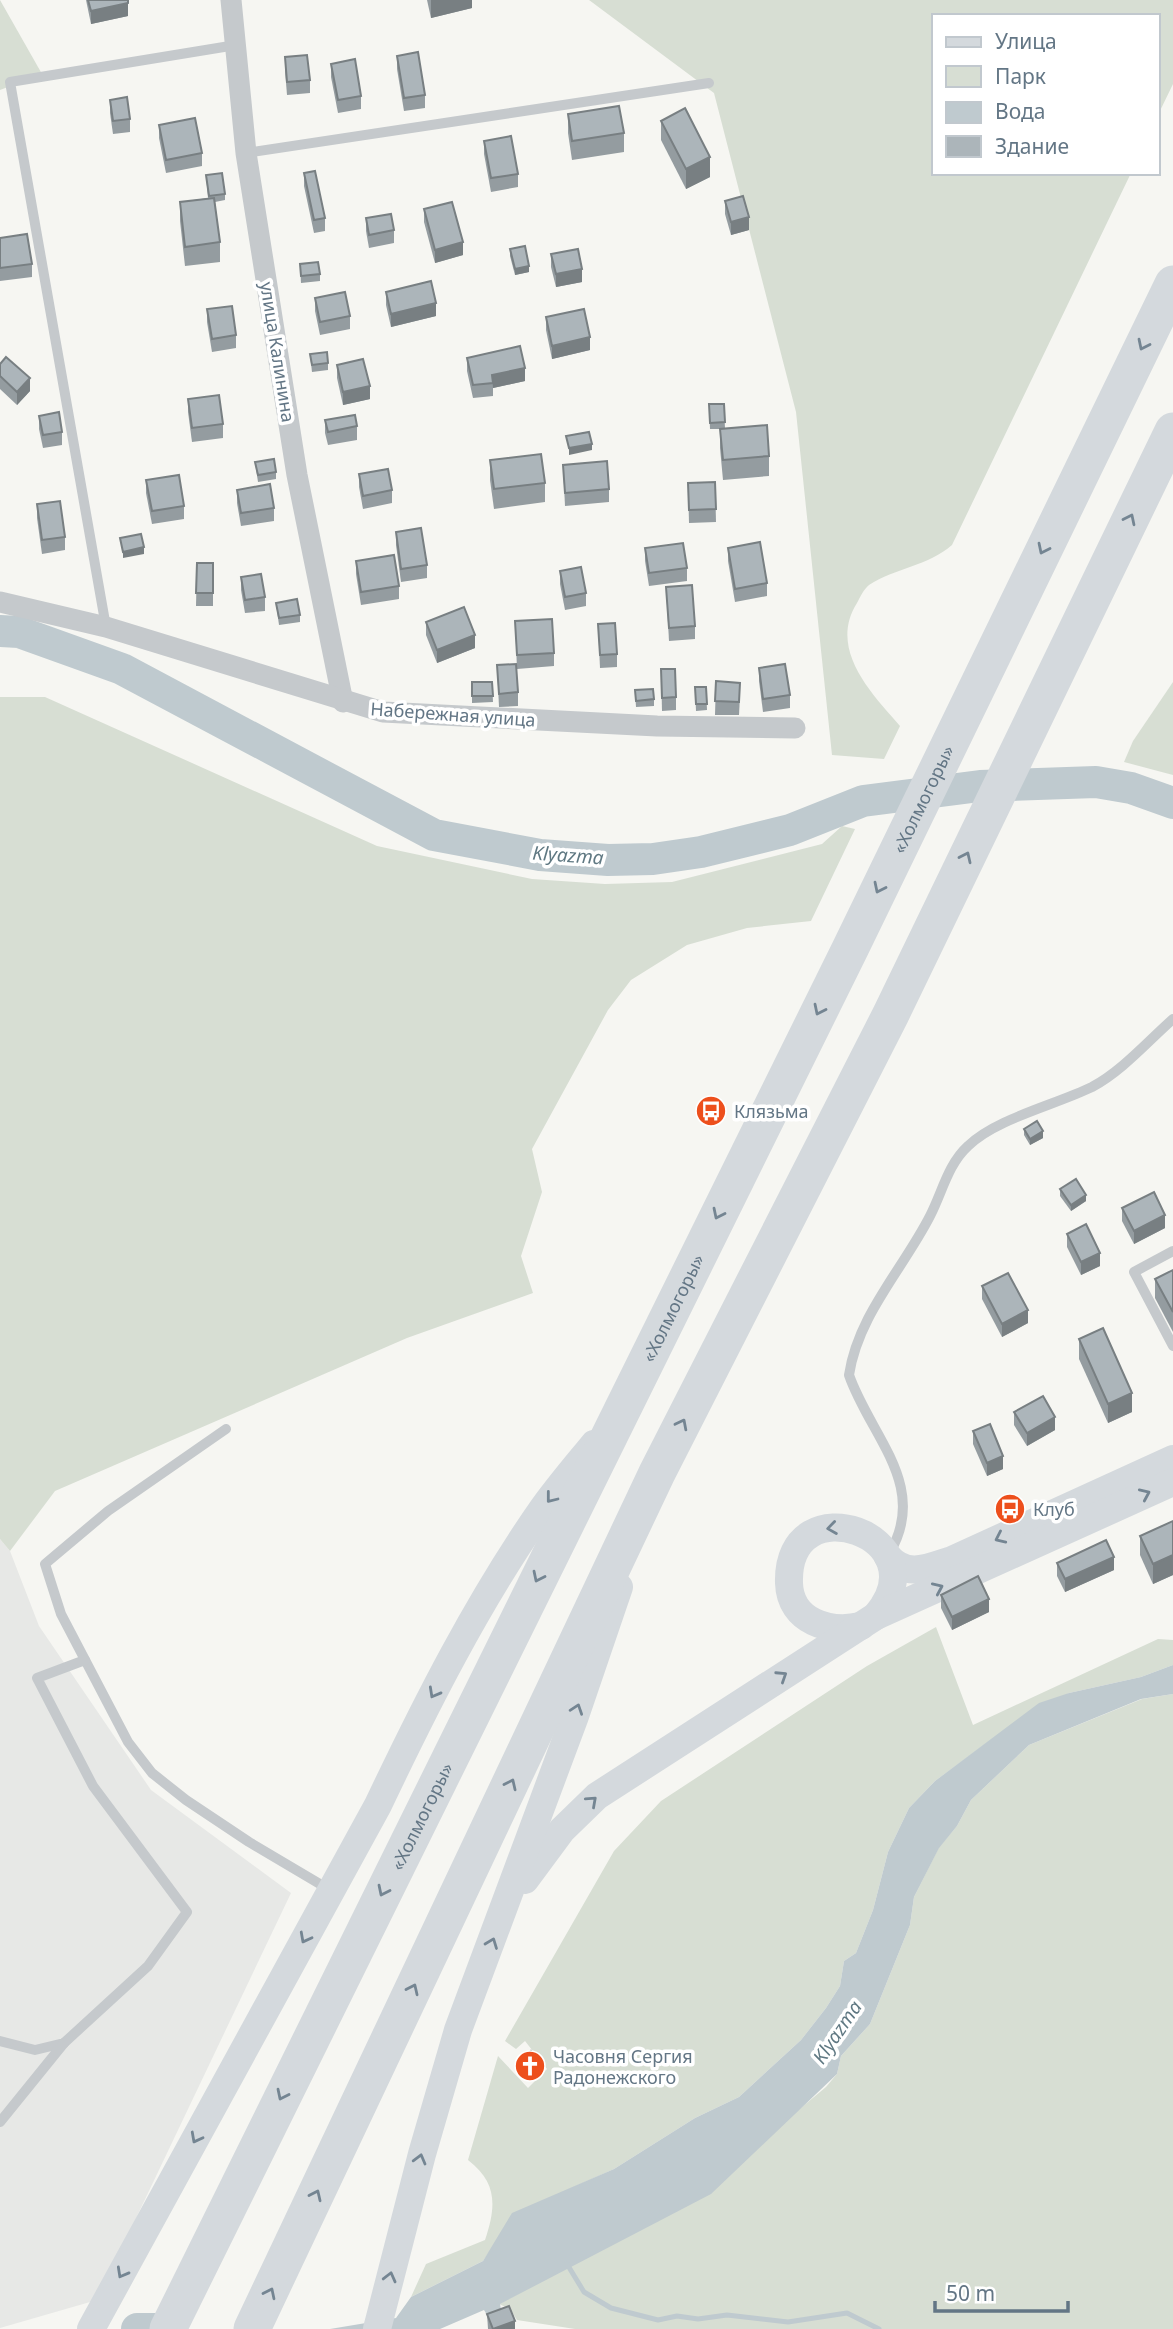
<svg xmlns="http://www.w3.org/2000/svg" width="1173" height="2329" font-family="'Noto Sans',sans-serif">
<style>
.built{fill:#e7e8e6}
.green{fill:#d7ded3}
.water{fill:#bfcacf}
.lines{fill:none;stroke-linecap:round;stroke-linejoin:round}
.stream{stroke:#bfcacf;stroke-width:5}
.river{stroke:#bfcacf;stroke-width:32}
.lane{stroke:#c5c9cc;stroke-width:10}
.street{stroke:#c5c9cc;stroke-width:21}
.secondary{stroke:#d4d9dd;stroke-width:28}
.highway{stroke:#d4d9dd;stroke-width:37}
.wall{fill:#949ca0}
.shaded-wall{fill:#787f82}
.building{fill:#acb5ba;stroke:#787f82;stroke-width:2}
.oneway{stroke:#748592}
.labels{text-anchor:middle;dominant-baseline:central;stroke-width:7;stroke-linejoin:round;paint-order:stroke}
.street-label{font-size:18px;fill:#637685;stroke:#fff}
.poi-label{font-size:18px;fill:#637685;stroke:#fff;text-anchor:start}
.water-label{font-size:19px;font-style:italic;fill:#5f7882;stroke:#fff}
</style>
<rect width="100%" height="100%" fill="#f6f6f2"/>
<path class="built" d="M0,1539L10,1551L39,1626L151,1790L291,1893L97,2300L0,2328Z"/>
<g class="green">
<path d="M0,0L42,74L0,90Z"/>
<path d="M589,0H1173V84L1157,117V16H933V173H1131L952,545C928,566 895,568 869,585C864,589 860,597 857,603C828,649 871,693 900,726L884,759L832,755L796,412L714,93Z"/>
<path d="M1173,682V775L1124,762L1133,741Z"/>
<path d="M0,697H45L377,846L532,879L605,884L672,882L822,844L842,826L855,829L811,921L747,928L687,945L631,980L608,1010L532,1149L542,1192L521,1256L533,1293L407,1338L55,1491L10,1551L0,1539Z"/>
<path d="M936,1627L973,1725L1158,1639L1173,1640V1665L1141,1677L1069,1693L996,1736L935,1781L909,1808L888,1852L873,1910L856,1953L844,1961L840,1986L826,2008L801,2040L739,2097L695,2118L614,2169L567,2190L498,2239L483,2261L411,2297L426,2264L485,2240C496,2207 498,2183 468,2160L498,2056L528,2088L547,2069L525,2041L516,2049L505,2041L614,1851L661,1801L867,1666Z"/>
<path d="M1173,1694V2329H575L517,2320L510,2309L499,2304L538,2283L790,2117L826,2087L837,2074L841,2056L870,2024L910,1925L914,1897L939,1847L957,1826L971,1800L1029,1745L1142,1699Z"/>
</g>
<path class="water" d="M1173,1665V1694L1141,1699L1029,1745L971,1800L957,1826L939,1848L914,1897L910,1925L870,2024L841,2056L837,2074L711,2194L500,2304L503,2321L493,2325L484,2310L440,2329H330L396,2318L411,2297L483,2261L512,2213L614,2169L695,2118L739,2097L801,2040L826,2008L840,1986L844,1961L856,1953L873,1910L888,1852L909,1808L935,1781L1039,1703L1069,1693L1141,1677Z"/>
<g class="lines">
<path class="stream" d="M567,2264L584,2292L611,2308L658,2320L677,2316L698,2319L727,2315L788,2322L847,2313L879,2329"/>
<g class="river">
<path d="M0,631L19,632L122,669L434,835L540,855L608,860L653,859L701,852L790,830L863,801L980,786L1096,782L1131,788L1173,803"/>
<path d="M137,2329H158"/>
</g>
<g class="lane">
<path d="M246,153L709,83"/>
<path d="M106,627L10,82L236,45"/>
<path d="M1173,1251L1134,1272L1173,1346"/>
<path d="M226,1429L108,1511L45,1564L61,1614L128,1742L152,1773L186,1800L249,1842L330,1890"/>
<path d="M889,1554C930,1486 870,1436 849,1375C858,1315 903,1269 930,1216C942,1193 948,1164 968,1146C995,1119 1055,1105 1092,1087C1122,1071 1147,1042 1173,1019"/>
<path d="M0,2041L35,2050L64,2043L148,1966L187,1912L93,1786L37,1678L85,1660"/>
<path d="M0,2122L64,2043"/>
</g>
<g class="street">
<path d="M231,0L246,153L297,475L343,702"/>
<path d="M0,602L106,627L383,712L657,726L795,728"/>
</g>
<g class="secondary">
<path d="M888,1557C907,1578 927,1568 952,1560L1173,1459"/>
<path d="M861,1626C830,1633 790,1622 789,1583C786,1481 944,1536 876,1616"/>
<path d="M525,1880L562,1830L597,1796L876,1616L1173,1482"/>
<path d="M91,2329L378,1805C426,1704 477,1603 541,1511C557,1488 576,1466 594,1444"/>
<path d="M377,2329L422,2154L458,2030L575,1716L619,1587"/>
</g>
<g class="highway">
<path id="s1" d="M168,2329L850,949L1173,284"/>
<path d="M252,2329L657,1473L891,1014L1173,431"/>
</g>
</g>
<g class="wall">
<path d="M86,0H128V16L91,24Z"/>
<path d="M427,0H472V8L431,18Z"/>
<path d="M397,56L425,95V108L404,111L397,69Z"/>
<path d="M285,57L310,80V93L287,95L285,70Z"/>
<path d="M331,64L361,96V109L338,113L331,77Z"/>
<path d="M110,100L130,119V132L113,134L110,113Z"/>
<path d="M568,114L624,133V152L572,160L568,133Z"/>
<path d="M661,121L710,177L686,189L661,140Z"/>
<path d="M159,125L202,153V166L166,173L159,138Z"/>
<path d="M484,141L518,174V187L491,192L484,154Z"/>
<path d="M304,173L325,218V231L314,233L304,186Z"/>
<path d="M206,175L225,194V200L215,202L220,242V262L185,266L180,221V202L208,198Z"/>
<path d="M725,201L749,230L731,235L725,214Z"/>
<path d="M424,209L463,255L435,263L424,222Z"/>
<path d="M366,218L394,230V243L369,248L366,231Z"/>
<path d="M0,238L32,264V277L0,281Z"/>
<path d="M510,249L529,272L515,275L510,256Z"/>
<path d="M551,254L582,282L556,287L551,267Z"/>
<path d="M300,264L320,274V281L301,283Z"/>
<path d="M386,292L436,316L391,327L386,305Z"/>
<path d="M315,298L350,316V329L320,335L315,311Z"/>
<path d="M207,309L236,335V348L212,352L207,322Z"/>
<path d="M546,317L590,350L552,359L546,330Z"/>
<path d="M310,354L328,363V370L312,372Z"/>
<path d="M467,358L525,381L493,388V396L473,398L467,371Z"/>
<path d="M0,364L30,391L17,405L0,389Z"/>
<path d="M337,365L370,399L343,405L337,378Z"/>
<path d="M188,399L223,424V438L192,442L188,412Z"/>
<path d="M709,404H724L725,429L769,456V476L723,480L720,448V429H724H710Z"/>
<path d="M39,416L62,432V445L43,448L39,429Z"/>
<path d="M325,420L357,426V440L328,445L325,433Z"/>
<path d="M490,460L545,483V502L494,509L490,480Z"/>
<path d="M255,462L276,472V479L258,482Z"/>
<path d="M563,465L609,489V502L565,506Z"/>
<path d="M359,474L392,490V503L363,509L359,487Z"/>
<path d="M146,480L184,506V519L152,524L146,493Z"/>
<path d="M715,482L716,522L689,523L688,483Z"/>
<path d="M237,490L274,508V521L241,526L237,503Z"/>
<path d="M37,504L65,537V550L42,554L37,518Z"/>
<path d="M396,532L427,565V578L401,582L396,545Z"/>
<path d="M645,548L687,568V581L649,586L645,561Z"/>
<path d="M728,548L767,583V596L735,602L728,561Z"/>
<path d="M356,561L399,586V599L361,605L356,574Z"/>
<path d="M197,563H213V606H196Z"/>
<path d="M560,571L586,593V606L565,610L560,584Z"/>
<path d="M241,577L265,597V611L245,613L241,590Z"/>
<path d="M666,587L695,626V639L669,641Z"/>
<path d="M276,603L300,615V622L279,625Z"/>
<path d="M515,621L554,653V666L517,669Z"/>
<path d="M426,622L475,648L437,663L426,635Z"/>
<path d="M598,624L617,654V667L600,668Z"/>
<path d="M497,665L518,692V706L499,707Z"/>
<path d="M759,668L790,695V708L763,712L759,681Z"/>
<path d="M661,669L676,697V710L662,711Z"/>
<path d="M716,681L740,696L739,715H715Z"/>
<path d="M472,682H492L493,702L472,703Z"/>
<path d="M695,687H706L707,710L696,711Z"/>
<path d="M635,690L654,699V706L636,707Z"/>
<path d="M1024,1129L1043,1138L1030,1145L1024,1135Z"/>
<path d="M1060,1189L1086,1201L1071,1211L1060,1196Z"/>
<path d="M1122,1208L1165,1228L1134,1244L1122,1221Z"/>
<path d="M1067,1234L1100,1266L1081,1275L1067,1247Z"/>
<path d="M1173,1270V1332L1155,1298V1279Z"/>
<path d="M982,1286L1028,1323L1002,1337L982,1299Z"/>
<path d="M1079,1339L1132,1412L1108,1423L1079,1359Z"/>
<path d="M1014,1412L1055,1430L1027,1446L1014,1425Z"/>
<path d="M973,1431L1003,1469L987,1476L973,1444Z"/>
<path d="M1173,1521V1575L1153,1584L1140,1555V1536Z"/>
<path d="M1057,1563L1114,1570L1065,1592L1057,1576Z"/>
<path d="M941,1595L989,1612L952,1630L941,1608Z"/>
<path d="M522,2060L539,2065L530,2074L522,2066Z"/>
<path d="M487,2314L515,2329H488Z"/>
</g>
<g class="shaded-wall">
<path d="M431,0H472V8L431,18Z"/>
<path d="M128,3V16L91,24V11Z"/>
<path d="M710,157V177L686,189V169Z"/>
<path d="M749,217V230L731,235V222Z"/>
<path d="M463,242V255L435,263V250Z"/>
<path d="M529,266V272L515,275V269Z"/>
<path d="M582,269V282L556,287V274Z"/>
<path d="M436,303V316L391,327V314Z"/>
<path d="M590,337V350L552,359V346Z"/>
<path d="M525,368V381L493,388L492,375Z"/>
<path d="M30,378V391L17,405V392Z"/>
<path d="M370,386V399L343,405V392Z"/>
<path d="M592,444V450L569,455V448Z"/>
<path d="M144,547V554L123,558V552Z"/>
<path d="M475,635V648L437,663V650Z"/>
<path d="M1043,1131V1138L1030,1145V1139Z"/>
<path d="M1086,1195V1201L1071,1211V1205Z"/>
<path d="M1165,1215V1228L1134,1244V1231Z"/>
<path d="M1100,1253V1266L1081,1275V1262Z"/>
<path d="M1028,1310V1323L1002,1337V1324Z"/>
<path d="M1132,1393V1412L1108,1423V1404Z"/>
<path d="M1055,1417V1430L1027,1446V1433Z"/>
<path d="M1003,1456V1469L987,1476V1463Z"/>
<path d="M1173,1555V1575L1153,1584V1564Z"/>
<path d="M1114,1557V1570L1065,1592V1579Z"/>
<path d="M989,1599V1612L952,1630V1617Z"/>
<path d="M539,2059V2065L530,2074V2068Z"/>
<path d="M515,2321V2329H494Z"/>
</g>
<g class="building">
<path d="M88,0H128V3L91,11Z"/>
<path d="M418,52L425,95L404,98L397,56Z"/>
<path d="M307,55L310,80L287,82L285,57Z"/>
<path d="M355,59L361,96L338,100L331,64Z"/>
<path d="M127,97L130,119L113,121L110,100Z"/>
<path d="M619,106L624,133L572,141L568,114Z"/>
<path d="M685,108L710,157L686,169L661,121Z"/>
<path d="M195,118L202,153L166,160L159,125Z"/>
<path d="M511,136L518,174L491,178L484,141Z"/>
<path d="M315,171L325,218L314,220L304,173Z"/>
<path d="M222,173L225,194L209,196L206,175Z"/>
<path d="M743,196L749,217L731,222L725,201Z"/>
<path d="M214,198L220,242L185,247L180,202Z"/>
<path d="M452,202L463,242L435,250L424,209Z"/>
<path d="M391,214L394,230L369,235L366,218Z"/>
<path d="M27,234L32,264L0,268V238Z"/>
<path d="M525,246L529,266L515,269L510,249Z"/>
<path d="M578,249L582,269L556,274L551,254Z"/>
<path d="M318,262L320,274L301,276L300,264Z"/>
<path d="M431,281L436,303L391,314L386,292Z"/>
<path d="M345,292L350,316L320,322L315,298Z"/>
<path d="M232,306L236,335L212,339L207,309Z"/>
<path d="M584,309L590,337L552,346L546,317Z"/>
<path d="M520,346L525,368L492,375L493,383L473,385L467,358Z"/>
<path d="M327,352L328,363L312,365L310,354Z"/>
<path d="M6,357L30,378L17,392L0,376V364Z"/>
<path d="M363,359L370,386L343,392L337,365Z"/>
<path d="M219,395L223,424L192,428L188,399Z"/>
<path d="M709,404H724L725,422L710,423Z"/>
<path d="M59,412L62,432L43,435L39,416Z"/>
<path d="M355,415L357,426L328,432L325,420Z"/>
<path d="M767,425L769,456L723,460L720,429Z"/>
<path d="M589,432L592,444L569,448L566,436Z"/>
<path d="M541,454L545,483L494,489L490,460Z"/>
<path d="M274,459L276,472L258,475L255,462Z"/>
<path d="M607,461L609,489L565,493L563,465Z"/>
<path d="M388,469L392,490L363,496L359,474Z"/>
<path d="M179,475L184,506L152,511L146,480Z"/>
<path d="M715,482L716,509L689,510L688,483Z"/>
<path d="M270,484L274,508L241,513L237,490Z"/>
<path d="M60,501L65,537L42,540L37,504Z"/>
<path d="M421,528L427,565L401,569L396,532Z"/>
<path d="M141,534L144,547L123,552L120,538Z"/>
<path d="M760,542L767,583L735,589L728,548Z"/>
<path d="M683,543L687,568L649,573L645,548Z"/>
<path d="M394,555L399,586L361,592L356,561Z"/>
<path d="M197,563H213V593H196Z"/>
<path d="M581,567L586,593L565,597L560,571Z"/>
<path d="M261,574L265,597L245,600L241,577Z"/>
<path d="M692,585L695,626L669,628L666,587Z"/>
<path d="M297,599L300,615L279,618L276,603Z"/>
<path d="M464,607L475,635L437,650L426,622Z"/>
<path d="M552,619L554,653L517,655L515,621Z"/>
<path d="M615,623L617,654L600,655L598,624Z"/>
<path d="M516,664L518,692L499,694L497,665Z"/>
<path d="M785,664L790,695L763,699L759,668Z"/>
<path d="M661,669H675L676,697L662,698Z"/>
<path d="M716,681L740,683L739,702L715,701Z"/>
<path d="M472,682H492L493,696H472Z"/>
<path d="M695,687H706L707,704H696Z"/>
<path d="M653,689L654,699L636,701L635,690Z"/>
<path d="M1037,1121L1043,1131L1030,1139L1024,1129Z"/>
<path d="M1076,1179L1086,1195L1071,1205L1060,1189Z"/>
<path d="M1154,1192L1165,1215L1134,1231L1122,1208Z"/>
<path d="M1086,1224L1100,1253L1081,1262L1067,1234Z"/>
<path d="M1173,1270V1312L1155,1279Z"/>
<path d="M1008,1273L1028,1310L1002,1324L982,1286Z"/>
<path d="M1103,1328L1132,1393L1108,1404L1079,1339Z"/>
<path d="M1043,1396L1055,1417L1027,1433L1014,1412Z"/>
<path d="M990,1424L1003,1456L987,1463L973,1431Z"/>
<path d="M1173,1521V1555L1153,1564L1140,1536Z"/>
<path d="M1106,1540L1114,1557L1065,1579L1057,1563Z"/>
<path d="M978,1576L989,1599L952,1617L941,1595Z"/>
<path d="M531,2051L539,2059L530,2068L522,2060Z"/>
<path d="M509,2306L515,2321L493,2329L487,2314Z"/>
</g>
<defs><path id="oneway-chevron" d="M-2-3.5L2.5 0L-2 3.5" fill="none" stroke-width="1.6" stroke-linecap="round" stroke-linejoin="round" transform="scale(1.75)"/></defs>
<g class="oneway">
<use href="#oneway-chevron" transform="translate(1143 345) rotate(116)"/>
<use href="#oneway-chevron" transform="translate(1130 519) rotate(-64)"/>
<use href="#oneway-chevron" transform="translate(1043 549) rotate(116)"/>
<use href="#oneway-chevron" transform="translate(966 857) rotate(-65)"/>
<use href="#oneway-chevron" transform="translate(879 888) rotate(116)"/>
<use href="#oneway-chevron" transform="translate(819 1010) rotate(116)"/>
<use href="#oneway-chevron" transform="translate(718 1214) rotate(116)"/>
<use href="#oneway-chevron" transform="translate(682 1424) rotate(-63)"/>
<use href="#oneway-chevron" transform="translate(1145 1494) rotate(-24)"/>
<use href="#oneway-chevron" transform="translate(551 1498) rotate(128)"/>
<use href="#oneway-chevron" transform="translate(832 1528) rotate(172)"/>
<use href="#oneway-chevron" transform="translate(1000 1538) rotate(155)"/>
<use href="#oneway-chevron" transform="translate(538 1577) rotate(116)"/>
<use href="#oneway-chevron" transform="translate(938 1588) rotate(-24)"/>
<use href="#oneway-chevron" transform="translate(782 1676) rotate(-33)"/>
<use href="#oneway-chevron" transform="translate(434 1693) rotate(119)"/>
<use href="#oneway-chevron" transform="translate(577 1709) rotate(-71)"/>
<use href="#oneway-chevron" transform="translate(511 1784) rotate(-65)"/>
<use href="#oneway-chevron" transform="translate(592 1801) rotate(-42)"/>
<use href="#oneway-chevron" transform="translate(383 1891) rotate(116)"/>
<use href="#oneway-chevron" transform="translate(305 1938) rotate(118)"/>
<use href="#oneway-chevron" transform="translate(492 1943) rotate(-69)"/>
<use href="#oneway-chevron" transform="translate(413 1989) rotate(-65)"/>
<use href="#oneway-chevron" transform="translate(282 2095) rotate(116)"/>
<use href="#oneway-chevron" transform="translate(196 2138) rotate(118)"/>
<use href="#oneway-chevron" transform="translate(420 2159) rotate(-75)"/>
<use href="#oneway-chevron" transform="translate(316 2195) rotate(-65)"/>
<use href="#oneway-chevron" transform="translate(122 2273) rotate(119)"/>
<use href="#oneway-chevron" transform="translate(390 2277) rotate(-76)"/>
<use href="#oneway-chevron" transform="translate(270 2293) rotate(-64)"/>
</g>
<defs>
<g id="bus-disc" transform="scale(1.575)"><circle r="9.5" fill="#ed4f1c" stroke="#fff"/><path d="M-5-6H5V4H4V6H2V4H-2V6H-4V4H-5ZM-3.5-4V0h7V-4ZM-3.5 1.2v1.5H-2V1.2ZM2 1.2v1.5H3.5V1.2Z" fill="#fff"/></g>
<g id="church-disc" transform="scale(1.575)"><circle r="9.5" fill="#ed4f1c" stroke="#fff"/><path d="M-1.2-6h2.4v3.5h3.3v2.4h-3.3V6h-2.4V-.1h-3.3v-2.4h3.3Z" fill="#fff"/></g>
</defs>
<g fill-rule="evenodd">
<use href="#bus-disc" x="711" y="1111"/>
<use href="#bus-disc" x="1010" y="1509"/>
<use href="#church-disc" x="530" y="2066"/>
</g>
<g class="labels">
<g class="street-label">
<text transform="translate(278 352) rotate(81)">улица Калинина</text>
<text transform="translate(453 714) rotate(4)">Набережная улица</text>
<text stroke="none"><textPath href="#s1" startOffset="1706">«Холмогоры»</textPath></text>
<text stroke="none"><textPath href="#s1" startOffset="1139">«Холмогоры»</textPath></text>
<text stroke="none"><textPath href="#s1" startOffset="572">«Холмогоры»</textPath></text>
</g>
<g class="poi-label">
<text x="734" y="1111">Клязьма</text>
<text x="1033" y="1509">Клуб</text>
<text x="553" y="2056">Часовня Сергия<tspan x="553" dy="21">Радонежского</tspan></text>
</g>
<g class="water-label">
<text transform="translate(568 855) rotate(4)">Klyazma</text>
<text transform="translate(837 2032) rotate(-56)">Klyazma</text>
</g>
</g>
<rect x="932" y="14" width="228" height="161" fill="#ffffff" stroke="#c1c8ce" stroke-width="2"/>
<rect x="946" y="37" width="35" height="10" fill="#d4d9dd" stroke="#c1c8ce" stroke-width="2"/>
<text x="995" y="49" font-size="21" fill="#637685">Улица</text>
<rect x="946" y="66" width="35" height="21" fill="#d7ded3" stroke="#c1c8ce" stroke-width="2"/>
<text x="995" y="84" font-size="21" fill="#637685">Парк</text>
<rect x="946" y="102" width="35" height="21" fill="#bfcacf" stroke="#c1c8ce" stroke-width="2"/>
<text x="995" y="119" font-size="21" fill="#637685">Вода</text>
<rect x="946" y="136" width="35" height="21" fill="#acb5ba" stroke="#c1c8ce" stroke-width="2"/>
<text x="995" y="154" font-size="21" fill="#637685">Здание</text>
<path d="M935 2301v10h133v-10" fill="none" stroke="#637685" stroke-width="3.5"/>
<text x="946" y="2301" font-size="21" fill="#637685" stroke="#ffffff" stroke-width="5" paint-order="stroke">50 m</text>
</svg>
